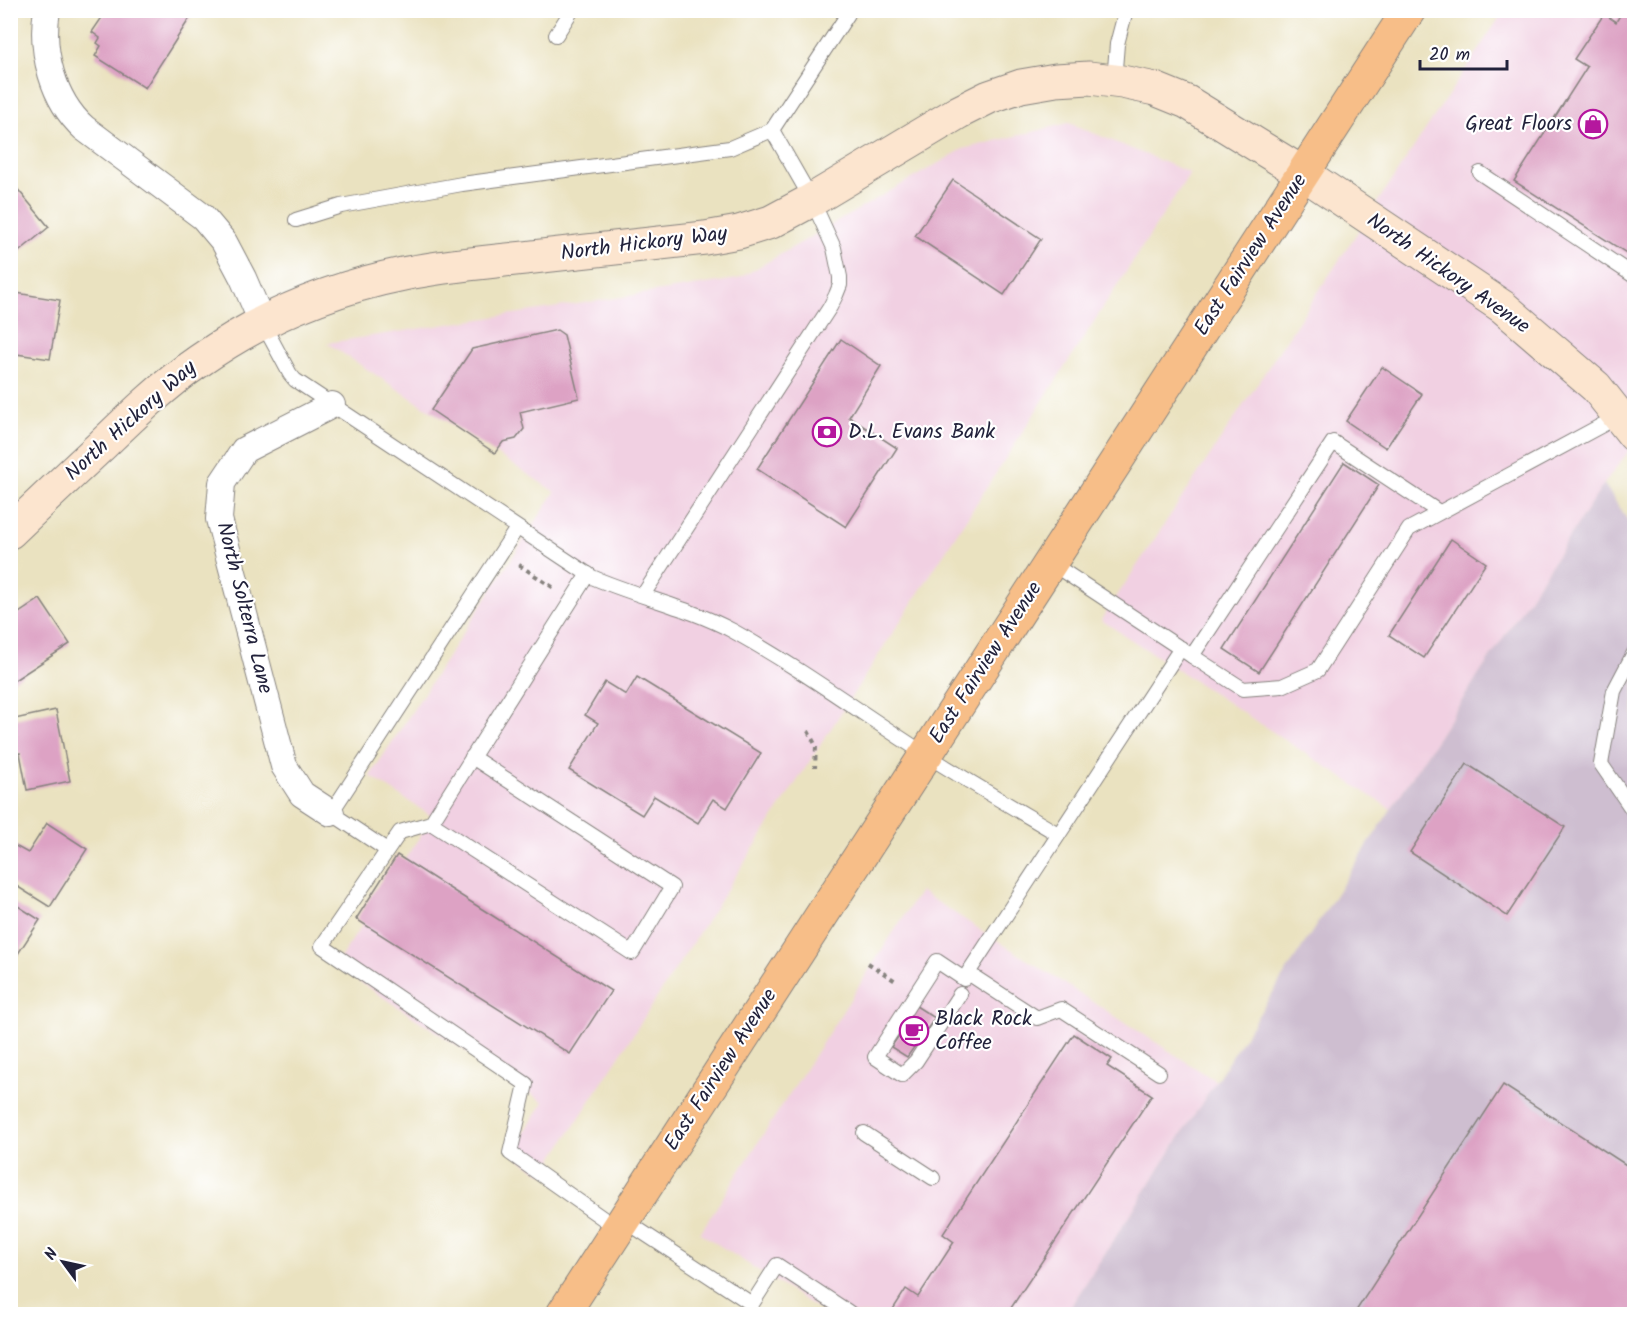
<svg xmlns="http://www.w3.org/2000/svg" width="1645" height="1325" font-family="Kalam,sans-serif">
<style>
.built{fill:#f1d0e2}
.industrial{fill:#cebed0}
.building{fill:#dda2c4}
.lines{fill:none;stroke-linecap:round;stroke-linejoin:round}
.lane-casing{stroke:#86827e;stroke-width:16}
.street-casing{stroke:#86827e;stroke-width:28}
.secondary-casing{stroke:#86827e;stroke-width:35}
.primary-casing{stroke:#86827e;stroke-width:35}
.path{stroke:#86827e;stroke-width:4;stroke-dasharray:4.5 4.5;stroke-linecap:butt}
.lane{stroke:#fff;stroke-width:14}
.street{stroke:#fff;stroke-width:26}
.secondary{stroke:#fce5cf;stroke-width:33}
.primary{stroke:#f7be88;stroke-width:33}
.labels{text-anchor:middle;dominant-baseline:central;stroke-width:4.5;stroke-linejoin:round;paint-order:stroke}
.poi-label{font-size:21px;fill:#22223b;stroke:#fff;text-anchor:start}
.street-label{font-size:21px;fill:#22223b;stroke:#fff}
</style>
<rect width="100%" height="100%" fill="#fff"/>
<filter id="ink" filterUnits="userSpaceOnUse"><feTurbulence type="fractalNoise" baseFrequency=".0167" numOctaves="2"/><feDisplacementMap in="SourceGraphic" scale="12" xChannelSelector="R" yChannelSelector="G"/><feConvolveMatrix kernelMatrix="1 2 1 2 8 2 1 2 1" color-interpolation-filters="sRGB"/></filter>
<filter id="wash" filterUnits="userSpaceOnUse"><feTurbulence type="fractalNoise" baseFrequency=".008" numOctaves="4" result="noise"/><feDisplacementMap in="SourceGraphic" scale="24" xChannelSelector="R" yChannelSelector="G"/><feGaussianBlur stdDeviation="1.35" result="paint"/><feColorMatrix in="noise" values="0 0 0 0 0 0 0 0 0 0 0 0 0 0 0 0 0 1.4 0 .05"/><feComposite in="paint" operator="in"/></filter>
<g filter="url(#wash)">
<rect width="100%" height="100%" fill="#eae2c0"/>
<g class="built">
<path d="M1504,11H1634V444L1604,484L1391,809L1101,620Z"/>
<path d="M1069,123L1190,173L543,1174L511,1153L544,1102L335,966L433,817L370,776L555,492L327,343L738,279L963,149Z"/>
<path d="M920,891L1216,1081L1066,1314H826L700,1233Z"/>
</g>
<path class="industrial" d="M1604,484L1634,530V1314H1066L1391,809Z"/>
<g id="blocks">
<g class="building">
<path d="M107,10L116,11L195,10L145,88L95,56L101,46L97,43L100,38L92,32Z"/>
<path d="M1623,10H1634V258L1514,181L1587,67L1574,59L1604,14L1616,22Z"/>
<path d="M10,180L49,227L10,259Z"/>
<path d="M953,180L1041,239L1004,295L915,236Z"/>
<path d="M10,292L60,300L50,359L10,353Z"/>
<path d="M557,330L564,335L579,398L520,412L524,429L516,439L503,442L495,453L431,410L472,349Z"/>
<path d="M841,339L881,366L849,417L897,448L846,527L757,469Z"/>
<path d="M1382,367L1422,394L1386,448L1346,421Z"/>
<path d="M1344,462L1379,485L1259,672L1224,649Z"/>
<path d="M1451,539L1486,563L1424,658L1389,635Z"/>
<path d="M40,599L70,644L10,683V619Z"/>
<path d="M637,677L761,753L727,808L713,799L698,823L654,796L642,815L569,770L598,723L585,715L605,682L626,695Z"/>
<path d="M56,710L70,781L27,790L20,753L10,755V720Z"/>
<path d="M1467,764L1565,827L1507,916L1410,852Z"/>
<path d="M47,823L87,849L50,907L10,882V843L28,853Z"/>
<path d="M397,855L611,991L570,1054L356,919Z"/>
<path d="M10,901L40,920L10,966Z"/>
<path d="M916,1006L935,1018L907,1057L891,1047L905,1027L903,1025Z"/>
<path d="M1074,1034L1112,1059L1107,1066L1152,1095L1007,1314H890L906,1289L918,1297L954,1242L943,1234Z"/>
<path d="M1503,1085L1634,1170V1314H1354Z"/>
</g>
</g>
</g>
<g filter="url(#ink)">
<use href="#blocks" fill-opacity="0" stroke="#86827e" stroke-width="1.5"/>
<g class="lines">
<g class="lane-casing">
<g id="lane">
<path d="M556,35L572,10"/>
<path d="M1114,81L1117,44L1126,10"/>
<path d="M1480,173L1634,276"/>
<path d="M296,220L341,206L462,184L730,148L772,130"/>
<path d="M262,322L290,374L295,380L592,577C638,597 688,607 733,631C800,668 861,713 925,754C969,782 1014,808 1058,834"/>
<path d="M1051,563L1192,656L1333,442L1439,512"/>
<path d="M588,574L431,823L400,832L322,946L526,1084L510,1153L618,1229"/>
<path d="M643,595L830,307L836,295L840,285V277L834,248L812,200L772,130L848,14L847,10"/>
<path d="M1634,653L1614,691L1601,764L1634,812"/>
<path d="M1192,656L1243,689L1282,686L1318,670L1409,529L1619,416"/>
<path d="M431,823L632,953L672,887L472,757"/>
<path d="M387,850L331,813L517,528"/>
<path d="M960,994L916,1061L902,1075L875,1057L937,961L964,979"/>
<path d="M1159,1073L1061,1009L1037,1018L968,973L1181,648"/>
<path d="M864,1133L933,1178"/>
<path d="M624,1220L752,1304L777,1265L847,1311L851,1314"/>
</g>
</g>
<g class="street-casing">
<g id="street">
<path d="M47,10C40,51 53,100 84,128L203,217L224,242L243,278L262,322"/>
<path d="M331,813L302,794L284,766L219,519L222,483L244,450L332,405"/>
</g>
</g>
<g class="secondary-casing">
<path id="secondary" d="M10,532C41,502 72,473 103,444C133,415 164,385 199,361C260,318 329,289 403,274C446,265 490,262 533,257C591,251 648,244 705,238L739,232L771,222L812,200L959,112L989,97L1021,86L1056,80L1089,78L1122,82L1155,89L1187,102L1304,174L1503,307L1596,387L1634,435"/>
</g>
<g class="primary-casing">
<path id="primary" d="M563,1314L1409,10"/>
</g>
<g class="path">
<path d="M519,565L554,588"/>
<path d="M808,731L816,746L815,768"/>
<path d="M868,963L897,982"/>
</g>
<use href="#lane" class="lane"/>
<use href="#street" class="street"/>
<use href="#secondary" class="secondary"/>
<use href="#primary" class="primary"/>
</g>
</g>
<defs>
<g id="shop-ring" transform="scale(1.5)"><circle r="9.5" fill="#fff" stroke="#b5179e" stroke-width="1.5"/><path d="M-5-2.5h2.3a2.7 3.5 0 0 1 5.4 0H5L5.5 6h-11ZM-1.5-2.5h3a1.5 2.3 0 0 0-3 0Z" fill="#b5179e"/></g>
<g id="bank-ring" transform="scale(1.5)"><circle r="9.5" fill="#fff" stroke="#b5179e" stroke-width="1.5"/><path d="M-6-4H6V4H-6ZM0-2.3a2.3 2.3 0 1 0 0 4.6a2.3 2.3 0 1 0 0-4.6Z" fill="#b5179e"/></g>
<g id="cafe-ring" transform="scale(1.5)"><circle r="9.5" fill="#fff" stroke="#b5179e" stroke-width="1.5"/><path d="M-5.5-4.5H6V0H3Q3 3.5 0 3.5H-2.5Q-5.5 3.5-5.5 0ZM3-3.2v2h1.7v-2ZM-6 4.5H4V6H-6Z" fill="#b5179e"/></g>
</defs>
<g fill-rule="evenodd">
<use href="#shop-ring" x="1593" y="124"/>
<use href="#bank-ring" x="827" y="432"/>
<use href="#cafe-ring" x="914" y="1031"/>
</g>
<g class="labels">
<g class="poi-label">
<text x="1572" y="124" text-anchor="end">Great Floors</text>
<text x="848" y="432">D.L. Evans Bank</text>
<text x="935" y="1019">Black Rock<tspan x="935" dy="24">Coffee</tspan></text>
</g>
<g class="street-label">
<text transform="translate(644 244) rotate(-7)">North Hickory Way</text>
<text transform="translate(1251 255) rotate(-57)">East Fairview Avenue</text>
<text transform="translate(1448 274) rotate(35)">North Hickory Avenue</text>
<text transform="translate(131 421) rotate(-42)">North Hickory Way</text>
<text transform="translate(244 608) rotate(76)">North Solterra Lane</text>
<text transform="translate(986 663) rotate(-57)">East Fairview Avenue</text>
<text transform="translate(721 1070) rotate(-57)">East Fairview Avenue</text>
</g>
</g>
<rect width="1645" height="1325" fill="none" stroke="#fff" stroke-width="36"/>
<g transform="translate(63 1262) rotate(303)" stroke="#ffffff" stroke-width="4.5" paint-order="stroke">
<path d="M0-4.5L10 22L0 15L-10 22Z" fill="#22223b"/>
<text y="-9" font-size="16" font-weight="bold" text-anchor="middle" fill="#22223b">N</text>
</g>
<path d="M1420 60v9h87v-9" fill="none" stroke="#22223b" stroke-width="3"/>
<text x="1429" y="60" font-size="18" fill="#22223b" stroke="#ffffff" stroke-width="4.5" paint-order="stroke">20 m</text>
</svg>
